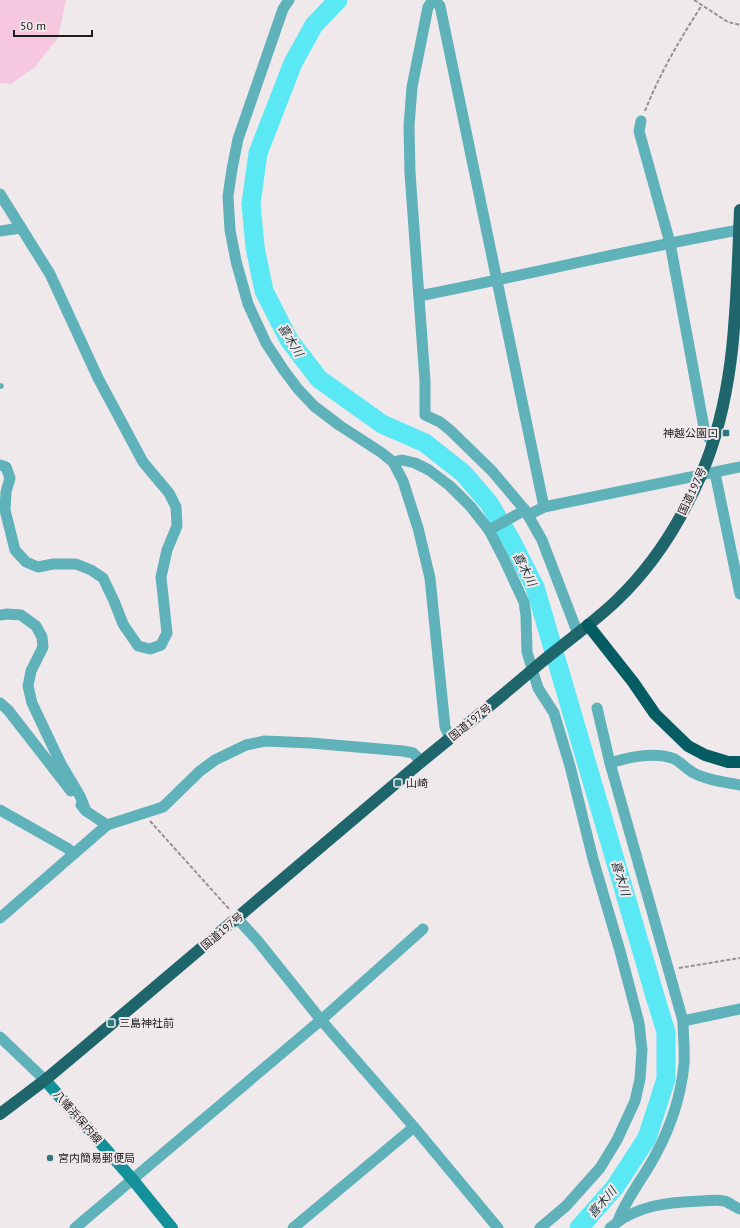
<svg xmlns="http://www.w3.org/2000/svg" width="740" height="1228" font-family="'PT Sans','Noto Sans JP',sans-serif">
<style>
.green{fill:#f6c8df}
.lines{fill:none;stroke-linecap:round;stroke-linejoin:round}
.river{stroke:#5be8f5;stroke-width:19}
.path{stroke:#969193;stroke-width:2;stroke-dasharray:4 2;stroke-linecap:butt}
.service{stroke:#5fb1ba;stroke-width:5.5}
.minor{stroke:#5fb1ba;stroke-width:11}
.secondary{stroke:#13909a;stroke-width:12}
.trunk{stroke:#1e666c;stroke-width:12}
.motorway{stroke:#065c63;stroke-width:12}
.poi-dot{fill:#2f787f;stroke:#f0e9ec;stroke-width:1.5}
.labels{text-anchor:middle;dominant-baseline:central;stroke-width:4;stroke-linejoin:round;paint-order:stroke}
.poi-label{font-size:11px;fill:#201d1e;stroke:#f0e9ec;text-anchor:start}
.street-label{font-size:11px;fill:#201d1e;stroke:#f0e9ec}
.water-label{font-size:12px;font-style:italic;fill:#233b3e;stroke:#f0e9ec}
</style>
<rect width="100%" height="100%" fill="#f0e9ec"/>
<path class="green" d="M0,0H66L58,38L35,67L11,84L0,83Z"/>
<g class="lines">
<path class="river" d="M338,0L314,25L293,63L258,153L251,204L255,247L264,291L289,340L319,379L382,424L425,443L463,473L489,503L511,540L535,587L655,996L666,1032V1079L647,1138L615,1187L579,1228"/>
<g class="path">
<path d="M694,0L728,22L740,25"/>
<path d="M645,111C660,73 680,39 702,5"/>
<path d="M150,821L230,910"/>
<path d="M679,968L740,958"/>
</g>
<path class="service" d="M0,386H1"/>
<g class="minor">
<path d="M289,0L283,9L238,139L232,169L228,196L230,230L236,261L248,304L266,343L283,369L298,389L314,406L339,425L382,453L393,462L403,481L418,528L430,578L445,727L450,738"/>
<path d="M433,0L428,7L412,87L409,126L410,173L425,381V415L440,422L450,430L492,471L525,510L542,540L578,634"/>
<path d="M435,0L440,6L544,507"/>
<path d="M641,121L639,131L670,243L705,433L713,443"/>
<path d="M0,194L50,274L98,378L143,462L169,493L176,507L177,526L167,550L161,577L167,633L161,645L150,649L138,646L123,624L114,601L103,578L91,570L76,564H53L38,567L26,562L15,550L5,510L6,492L10,478L6,467L0,465"/>
<path d="M0,231L21,228"/>
<path d="M419,296C526,275 632,249 739,230"/>
<path d="M393,462L402,460L415,463L429,470L450,486L471,507L489,530L504,559L524,602L526,616L527,652L538,688L554,713L570,766L593,859L620,951L639,1023L642,1050L640,1079L635,1101L617,1140L600,1168L566,1206L540,1228"/>
<path d="M715,473L740,594"/>
<path d="M528,515L544,507L740,467"/>
<path d="M489,530L525,510"/>
<path d="M0,615L7,614L21,615L36,626L42,637L43,647L31,671L28,686L32,703L61,764L80,796L86,811"/>
<path d="M0,703L8,710L71,791"/>
<path d="M597,708L610,763L683,1021C683,1035 685,1050 684,1064C681,1096 671,1126 656,1154C644,1177 627,1197 618,1221"/>
<path d="M610,763C629,757 653,752 672,758C679,760 685,768 692,772C706,780 724,782 740,785"/>
<path d="M81,805L86,811L107,825"/>
<path d="M0,810L67,848L74,854"/>
<path d="M0,918L107,825L163,807L200,771L215,760L246,745L265,741L311,743L403,751L413,753L422,762"/>
<path d="M237,918L257,940L321,1020L414,1127L498,1228"/>
<path d="M683,1021L740,1009"/>
<path d="M0,1037L45,1080"/>
<path d="M75,1228L321,1020L423,929"/>
<path d="M293,1228L414,1127"/>
<path d="M610,1228C636,1205 668,1202 702,1201C709,1201 717,1199 724,1201C729,1202 734,1207 740,1209"/>
</g>
<path class="secondary" d="M45,1080L133,1180L172,1228"/>
<path class="trunk" d="M0,1114L45,1080L82,1049C195,954 308,857 421,762C460,730 500,698 538,665C564,643 592,624 616,601C653,566 681,521 701,475C737,392 736,300 740,210"/>
<path class="motorway" d="M588,625L633,682L655,714L688,746L705,755L728,762H740"/>
</g>
<g class="poi-dot">
<rect x="722" y="429" width="8" height="8" rx="2"/>
<rect x="394" y="779" width="8" height="8" rx="2"/>
<rect x="107" y="1019" width="8" height="8" rx="2"/>
<circle cx="50" cy="1158" r="4"/>
</g>
<g class="labels">
<g class="poi-label">
<text x="718" y="433" text-anchor="end">神越公園口</text>
<text x="406" y="783">山崎</text>
<text x="119" y="1023">三島神社前</text>
<text x="58" y="1158">宮内簡易郵便局</text>
</g>
<g class="street-label">
<text transform="translate(692 491) rotate(-65)">国道197号</text>
<text transform="translate(470 722) rotate(-39)">国道197号</text>
<text transform="translate(222 931) rotate(-40)">国道197号</text>
<text transform="translate(78 1117) rotate(49)">八幡浜保内線</text>
</g>
<g class="water-label">
<text transform="translate(291 340) rotate(58)">喜木川</text>
<text transform="translate(525 569) rotate(63)">喜木川</text>
<text transform="translate(621 878) rotate(73)">喜木川</text>
<text transform="translate(602 1202) rotate(-49)">喜木川</text>
</g>
</g>
<path d="M14 30v6h78v-6" fill="none" stroke="#201d1e" stroke-width="2"/>
<text x="20" y="30" font-size="12" fill="#201d1e" stroke="#f0e9ec" stroke-width="3" paint-order="stroke">50 m</text>
</svg>
